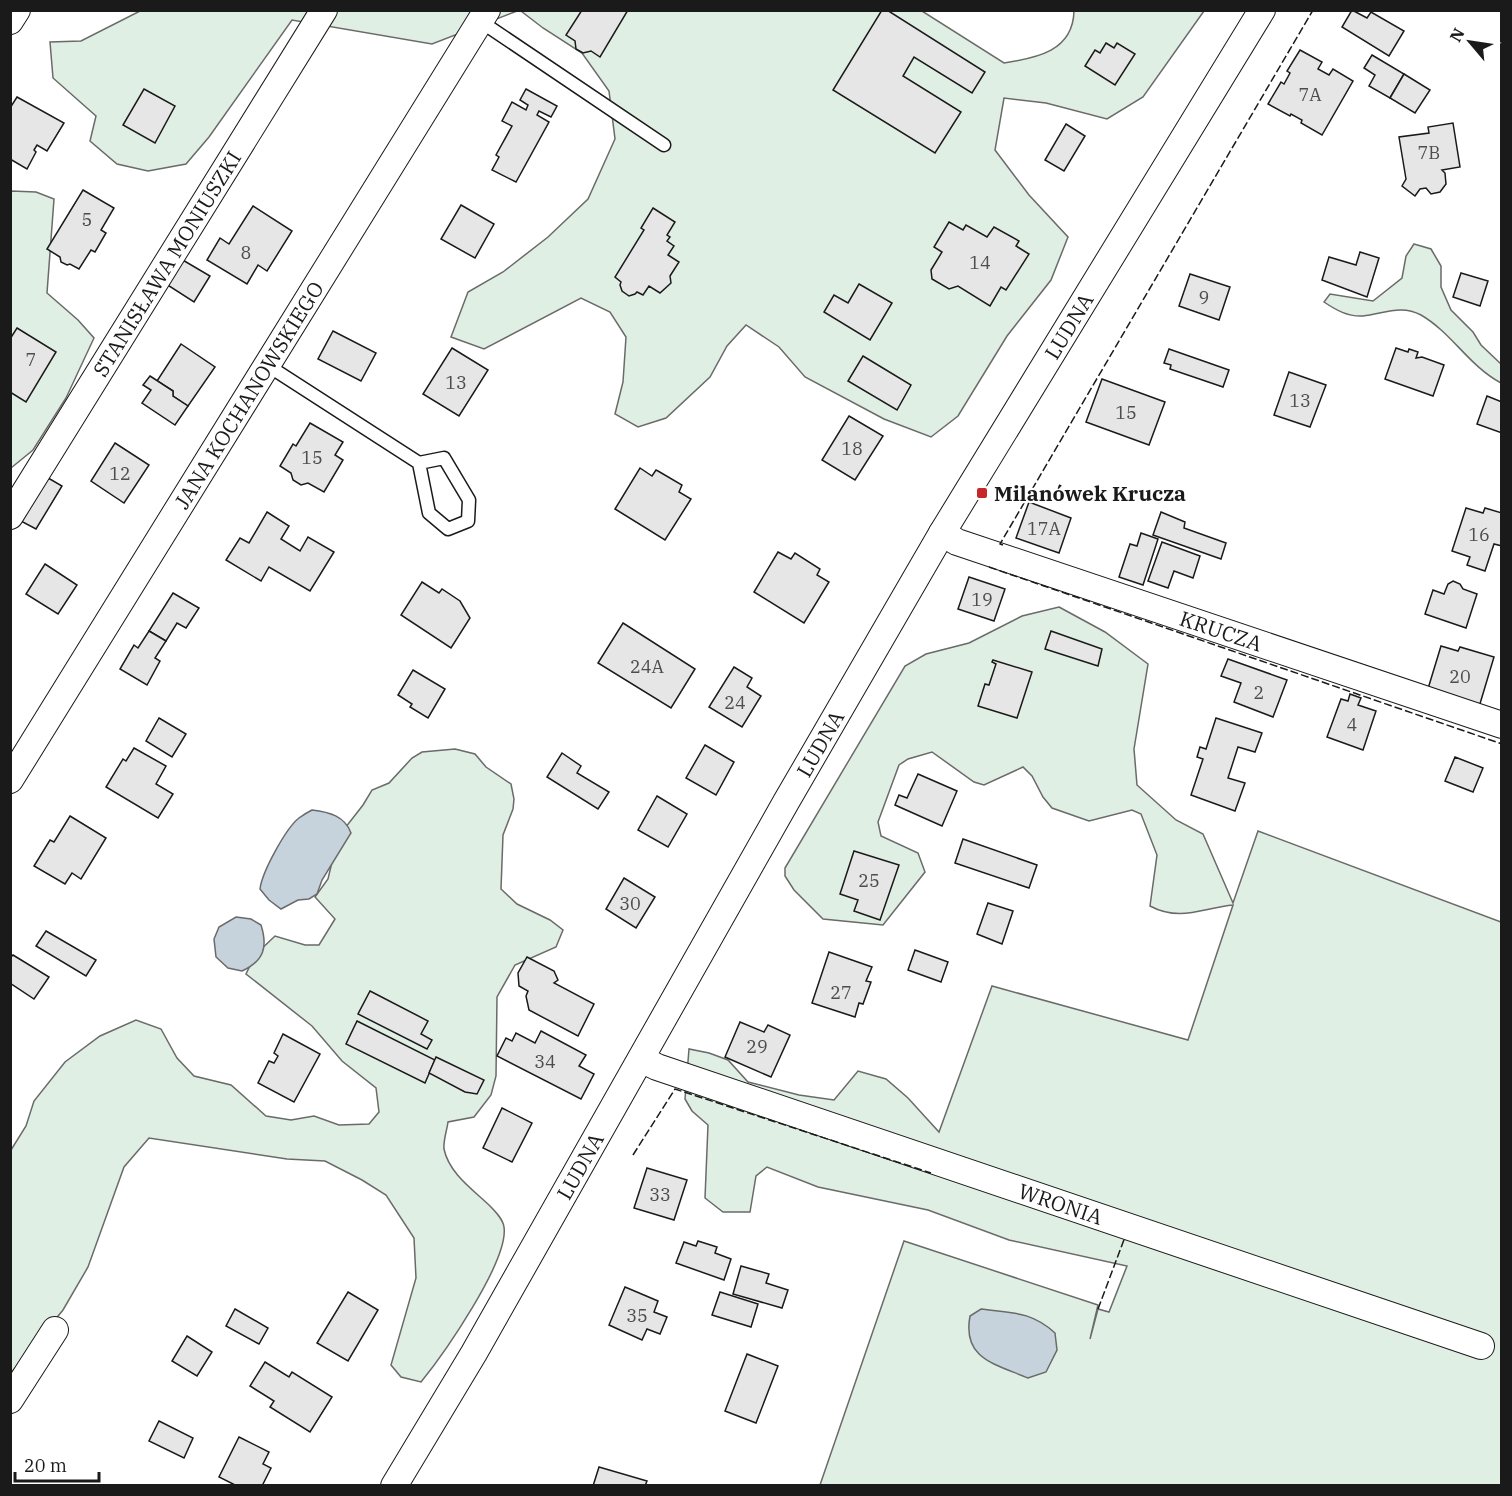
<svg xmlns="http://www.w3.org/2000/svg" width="1512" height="1496" font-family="'IBM Plex Serif',serif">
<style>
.green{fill:#e0efe3;stroke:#6a6a6a;stroke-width:1.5}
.water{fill:#c6d2dc;stroke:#6a6a6a;stroke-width:1.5}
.building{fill:#e6e6e6;stroke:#1a1a1a;stroke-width:1.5}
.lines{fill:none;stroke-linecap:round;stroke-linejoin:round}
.service-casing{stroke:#1a1a1a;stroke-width:15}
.minor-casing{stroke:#1a1a1a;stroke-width:28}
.service{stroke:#fff;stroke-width:12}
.minor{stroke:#fff;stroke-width:26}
.fence{stroke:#1a1a1a;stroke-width:1.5;stroke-dasharray:8 3;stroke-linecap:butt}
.poi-dot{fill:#c62828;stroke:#fff;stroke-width:2}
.labels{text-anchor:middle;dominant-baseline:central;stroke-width:4.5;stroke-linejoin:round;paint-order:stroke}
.number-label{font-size:18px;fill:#4d4d4d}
.street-label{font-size:21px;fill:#1a1a1a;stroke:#fff}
.poi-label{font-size:21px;font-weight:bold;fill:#1a1a1a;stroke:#fff;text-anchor:start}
</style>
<rect width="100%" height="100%" fill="#fff"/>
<g class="green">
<path d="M140,11H517L432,44L292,20L209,137L186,164L148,171L117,164L90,141L96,116L53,78L50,42L81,41Z"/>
<path d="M521,11H922L1004,63C1037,58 1073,51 1074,11H1204L1143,97L1107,119L1046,103L1004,98L995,150L1029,195L1068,237L1051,280L1007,336L958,416L931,437L884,419L805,377L779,347L746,325L727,346L710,377L666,418L638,427L615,414L623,382L626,337L610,312L581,298L484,349L451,337L468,292L503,272L548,237L588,199L615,139L609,91L582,53L543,28Z"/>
<path d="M11,191L36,192L54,199L47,293L78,320L94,338L66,398L33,450L11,468Z"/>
<path d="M1414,244L1431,249L1441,266V287L1451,310L1473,332L1481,345L1501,364V383C1469,366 1452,333 1421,315C1401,304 1383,314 1363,316C1348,317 1336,310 1324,302L1330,294L1373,301L1402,278L1406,256Z"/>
<path d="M1059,607L1105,632L1148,664L1134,749L1137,785L1176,820L1203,834L1233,903L1258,831L1501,922V1485H820L904,1241L1098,1305L1090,1339L1098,1309L1109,1312L1127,1266L1009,1240L928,1210L818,1187L767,1167L756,1176L750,1212H723L705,1198L708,1125L692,1111L685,1099L689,1049L709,1053L728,1060L748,1082L799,1095L834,1100L858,1071L886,1079L908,1098L939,1132L992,986L1188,1040L1233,905C1203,908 1180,922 1150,906L1157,855L1141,814L1132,810L1089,821L1052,808L1043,797L1032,776L1023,767L984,785L974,782L932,752L908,759L899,765L878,822L881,836L918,853L925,872L883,925L823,919L794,890L785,876V868L905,666L926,654L969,643L1022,616Z"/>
<path d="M455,749L475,754L486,767L511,784L514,799L513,809L503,835L501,889L517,904L550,920L563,930L556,947L515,965L497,997L496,1076L491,1095L474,1117L448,1122C447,1130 443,1141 444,1149C449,1173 472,1189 489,1205C495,1211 503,1219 504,1227C509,1261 443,1355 421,1382L401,1377L391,1365L416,1278L414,1238L386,1195L362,1180L325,1161L287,1159L149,1138L124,1167L88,1267L63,1310L11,1373V1150L26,1126L34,1101L65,1062L100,1036L136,1020L161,1029L177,1058L194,1076L231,1085L266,1116L291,1120L314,1116L339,1125L369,1124L379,1112L376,1088L342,1061L312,1026L246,974L255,955L275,936L305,945H319L335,919L315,897L328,879L338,837L363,805L372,790L389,783L412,758L422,752Z"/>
</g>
<g class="water">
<path d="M312,810C329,812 345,816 351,833L322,880L317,894L309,899L298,900L281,909L269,900L260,889C262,872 286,828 299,818C303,815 308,812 312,810Z"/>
<path d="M236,917L251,919L261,925C268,947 264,961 242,971L228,968L216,957L214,939L219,927Z"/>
<path d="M981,1309C1011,1313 1031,1311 1055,1333L1057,1350L1046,1372L1028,1378C995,1364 962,1359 970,1316Z"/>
</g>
<g class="building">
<path d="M582,10H628L600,57L591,51L583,53L576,49L575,41L566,35Z"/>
<path d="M882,10H887L985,72L972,93L914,57L903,76L961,112L935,153L833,90Z"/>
<path d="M1352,10L1367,18L1371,12L1404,31L1389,56L1342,27Z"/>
<path d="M1106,43L1114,48L1117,43L1135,54L1115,85L1085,66L1095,50L1100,53Z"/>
<path d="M1300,50L1322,62L1318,69L1329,75L1333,69L1353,81L1322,135L1301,123L1302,120L1291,114L1290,116L1268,104L1281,82L1284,84L1290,73L1287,71Z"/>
<path d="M1372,55L1404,74L1390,98L1369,86L1375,75L1364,68Z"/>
<path d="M1404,74L1430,90L1415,113L1390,98Z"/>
<path d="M144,89L175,106L155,143L123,125Z"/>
<path d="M526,89L557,106L551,117L539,111L537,115L549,122L516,182L492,170L499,157L496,155L512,126L502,121L512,102L526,110L528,105L520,100Z"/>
<path d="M17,97L64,123L47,151L37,145L34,150L36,152L27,169L10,159V108Z"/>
<path d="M1453,123L1460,167L1442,170L1445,173L1446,184L1440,192L1431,194L1426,188L1420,189L1415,196L1402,186L1406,179L1399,137L1429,133L1428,127Z"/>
<path d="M1066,124L1085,136L1064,171L1045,160Z"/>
<path d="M83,190L114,208L101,230L106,233L95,252L91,250L79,269L70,264L67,265L61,262L60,257L47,249Z"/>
<path d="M461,205L494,224L475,258L441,239Z"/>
<path d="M253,206L292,231L267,271L258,265L247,284L207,260L220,238L229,244Z"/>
<path d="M653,208L675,222L667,235L670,237L667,241L674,246L668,255L679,262L670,276L671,283L660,293L649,286L643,295L637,292L635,294L629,296L622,291L620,285L621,282L615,277L644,230L641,228Z"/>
<path d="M949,222L963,230L966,225L987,237L994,227L1019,241L1016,246L1029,254L1006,290L1001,287L990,306L958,286L949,289L932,279L931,270L942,252L934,247Z"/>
<path d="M1360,252L1379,258L1367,297L1322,280L1329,257L1356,265Z"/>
<path d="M181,259L210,276L194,302L166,284Z"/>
<path d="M1461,273L1488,281L1480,306L1453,297Z"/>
<path d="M1190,274L1230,287L1219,320L1179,306Z"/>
<path d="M859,284L892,303L870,340L824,312L834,295L848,303Z"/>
<path d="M17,328L56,352L26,402L10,392V339Z"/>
<path d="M333,331L376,353L361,381L318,359Z"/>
<path d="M181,344L215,367L188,406L173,396V391L157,381Z"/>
<path d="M452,348L488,370L459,416L423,394Z"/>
<path d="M1396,348L1408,352L1409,349L1418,352L1416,358L1422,357L1444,365L1433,396L1385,379Z"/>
<path d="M1169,349L1229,370L1223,387L1170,369L1171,365L1164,363Z"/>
<path d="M863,356L911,385L897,410L848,381Z"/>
<path d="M1289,372L1326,385L1310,427L1274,415Z"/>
<path d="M150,376L173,391V396L188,406L175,425L142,403L151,390L143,385Z"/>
<path d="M1102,379L1165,402L1149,445L1086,422Z"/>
<path d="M1487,396L1502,402V433L1477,424Z"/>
<path d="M849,416L883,436L855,480L822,460Z"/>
<path d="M310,423L343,442L335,455L343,460L324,492L308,483L301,485L293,480L291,473L280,466L293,444L296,446Z"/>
<path d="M115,443L149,465L124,503L91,481Z"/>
<path d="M640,468L652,476L656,470L658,471L682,485L679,492L691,499L665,540L615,509Z"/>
<path d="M43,475L62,486L36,529L17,519Z"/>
<path d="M1029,502L1071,518L1059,553L1016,538Z"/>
<path d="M1466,508L1483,513L1485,508L1502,513V546L1494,544L1485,571L1467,565L1470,557L1452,551Z"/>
<path d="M267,512L289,526L281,539L300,551L308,537L334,552L310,591L269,567L261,581L226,560L240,538L249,543Z"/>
<path d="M1161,512L1185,522L1184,528L1226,543L1221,559L1153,535Z"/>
<path d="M1141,533L1158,539L1143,585L1119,577L1130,544L1137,546Z"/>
<path d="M1162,542L1200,556L1193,578L1174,571L1168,588L1148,581Z"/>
<path d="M778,552L791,559L795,553L820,569L817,575L829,582L804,623L754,592Z"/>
<path d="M45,564L77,585L58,614L26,594Z"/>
<path d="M969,577L1005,589L994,621L958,609Z"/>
<path d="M1453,581L1460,584L1463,589L1477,594L1466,628L1425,614L1433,590L1444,594L1448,584Z"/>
<path d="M422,582L439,593L442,589L460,601L470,618L451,648L401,615Z"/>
<path d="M173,593L199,608L186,628L177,623L166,641L149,631Z"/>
<path d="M623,623L695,669L671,708L598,663Z"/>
<path d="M149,631L166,641L155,658L160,661L147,685L120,669L134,645L138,648Z"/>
<path d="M1051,631L1102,649L1098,666L1045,649Z"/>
<path d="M1441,646L1458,651L1460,647L1494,657L1479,707L1427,692Z"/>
<path d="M1228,659L1287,680L1273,717L1234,702L1241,683L1221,676Z"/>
<path d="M993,660L1032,672L1017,718L978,706L985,684L989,685L996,664L992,662Z"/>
<path d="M734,667L752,678L747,687L761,696L742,727L709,707Z"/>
<path d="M413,670L445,689L428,718L410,707L412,704L398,695Z"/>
<path d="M1350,694L1361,698L1358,705L1376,711L1363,750L1327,737L1341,699L1348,701Z"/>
<path d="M159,718L186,734L172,757L146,741Z"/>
<path d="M1216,718L1262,733L1255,752L1238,747L1228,778L1245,783L1235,811L1191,795L1203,759L1197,757L1200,747L1206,749Z"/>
<path d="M705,745L734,762L716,795L686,778Z"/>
<path d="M134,748L166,766L156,784L173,794L158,818L106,787L123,759L126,761Z"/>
<path d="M562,753L581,766L577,773L609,792L598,809L547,777Z"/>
<path d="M1455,757L1483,768L1473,792L1445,781Z"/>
<path d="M918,774L957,791L942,826L895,805L899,795L907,798Z"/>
<path d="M657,796L687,814L668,847L638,830Z"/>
<path d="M70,816L106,838L81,879L72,873L65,884L34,866L50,840L54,842Z"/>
<path d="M963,839L1037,865L1029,888L955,863Z"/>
<path d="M854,851L899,865L880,920L854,911L858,900L840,894Z"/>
<path d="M624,878L655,897L636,928L606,909Z"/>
<path d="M988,903L1013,911L1002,944L977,934Z"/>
<path d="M46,931L96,960L86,976L36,946Z"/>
<path d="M915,950L948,962L941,982L908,970Z"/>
<path d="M829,952L872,967L866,981L871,982L863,1004L859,1003L855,1017L812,1003Z"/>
<path d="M13,955L49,977L34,999L10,983V958Z"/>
<path d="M527,957L554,971L558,980L554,983L594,1004L578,1036L529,1010L526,996L528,991L519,986L518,973Z"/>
<path d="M370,991L428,1021L421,1034L432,1040L427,1049L358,1014Z"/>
<path d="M357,1021L435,1060L425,1083L346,1044Z"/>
<path d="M740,1022L764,1032L768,1025L790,1035L771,1077L725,1057Z"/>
<path d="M541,1031L586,1055L579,1066L594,1074L581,1099L497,1056L506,1038L512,1041L516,1033L535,1043Z"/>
<path d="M283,1034L320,1054L294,1102L258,1083L269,1061L274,1063L278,1056L274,1053Z"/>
<path d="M436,1057L484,1080L477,1094L465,1092L429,1073Z"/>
<path d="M502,1108L532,1123L512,1162L483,1148Z"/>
<path d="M647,1168L687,1180L674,1220L634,1208Z"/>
<path d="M698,1241L717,1247L715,1253L731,1259L724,1280L676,1263L684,1242L696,1246Z"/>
<path d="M741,1266L769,1274L766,1283L788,1290L782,1308L733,1294Z"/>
<path d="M625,1287L658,1301L654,1312L667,1317L660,1334L647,1329L642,1340L609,1325Z"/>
<path d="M348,1292L378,1310L348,1361L317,1343Z"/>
<path d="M720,1292L758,1304L751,1327L712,1315Z"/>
<path d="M235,1309L268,1328L259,1344L226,1326Z"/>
<path d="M187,1336L212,1352L197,1376L172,1361Z"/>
<path d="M747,1354L778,1366L756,1423L725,1411Z"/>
<path d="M265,1362L289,1377L292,1372L332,1397L310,1432L270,1407L274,1401L250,1386Z"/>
<path d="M159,1421L193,1438L184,1458L149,1441Z"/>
<path d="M239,1437L269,1452L263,1464L271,1468L262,1486H237L219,1477Z"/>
<path d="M599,1467L647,1481L645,1486H593Z"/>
</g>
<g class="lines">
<g class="service-casing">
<g id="service">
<path d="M480,21L664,145"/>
<path d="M267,365L419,463L429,513L448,529L468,521L469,500L444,458L419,463"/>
</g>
</g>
<g class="minor-casing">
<g id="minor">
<path d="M10,21L17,10"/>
<path id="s1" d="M10,516L324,10"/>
<path id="s2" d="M942,533L957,542L1502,725"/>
<path id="s3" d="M10,780L487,10"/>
<path id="s4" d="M641,1059L657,1067L1481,1346"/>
<path d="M10,1400L55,1330"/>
<path id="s5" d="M394,1486L474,1353L786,802L942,533L1262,10"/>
</g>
</g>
<use href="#service" class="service"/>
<use href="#minor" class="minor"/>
<g class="fence">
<path d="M1003,545L1000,544L1313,10"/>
<path d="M989,567L1502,744"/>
<path d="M633,1155L675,1089L931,1173"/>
<path d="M1098,1309L1125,1237"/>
</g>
</g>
<rect class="poi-dot" x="976" y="487" width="12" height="12" rx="3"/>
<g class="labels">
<g class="number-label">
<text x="1310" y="94">7A</text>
<text x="1429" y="152">7B</text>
<text x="87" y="219">5</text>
<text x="246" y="252">8</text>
<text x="980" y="262">14</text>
<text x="1204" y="297">9</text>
<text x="31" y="359">7</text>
<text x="456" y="382">13</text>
<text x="1300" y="400">13</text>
<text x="1126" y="412">15</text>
<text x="852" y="448">18</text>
<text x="312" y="457">15</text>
<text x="120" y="473">12</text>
<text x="1044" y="528">17A</text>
<text x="1479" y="534">16</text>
<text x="982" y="599">19</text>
<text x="647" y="666">24A</text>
<text x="1460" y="676">20</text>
<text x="1259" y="692">2</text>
<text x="735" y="702">24</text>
<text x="1352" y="724">4</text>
<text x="869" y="880">25</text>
<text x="630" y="903">30</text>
<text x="841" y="992">27</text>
<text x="757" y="1046">29</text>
<text x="545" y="1061">34</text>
<text x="660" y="1194">33</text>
<text x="637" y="1315">35</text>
</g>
<g class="street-label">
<text stroke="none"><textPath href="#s1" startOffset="297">STANISŁAWA MONIUSZKI</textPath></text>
<text stroke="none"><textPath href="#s5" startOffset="1342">LUDNA</textPath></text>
<text stroke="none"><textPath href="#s3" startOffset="453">JANA KOCHANOWSKIEGO</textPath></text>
<text stroke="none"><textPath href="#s2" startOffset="296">KRUCZA</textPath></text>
<text stroke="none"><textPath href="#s5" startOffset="856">LUDNA</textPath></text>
<text stroke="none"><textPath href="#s5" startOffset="370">LUDNA</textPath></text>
<text stroke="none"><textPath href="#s4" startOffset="444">WRONIA</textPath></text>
</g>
<g class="poi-label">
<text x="994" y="493">Milanówek Krucza</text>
</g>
</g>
<rect width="1512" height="1496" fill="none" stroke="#1a1a1a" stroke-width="24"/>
<g transform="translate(1470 42) rotate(299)" stroke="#ffffff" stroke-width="4.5" paint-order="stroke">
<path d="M0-4.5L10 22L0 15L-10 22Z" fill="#1a1a1a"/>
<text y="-9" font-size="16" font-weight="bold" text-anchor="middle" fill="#1a1a1a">N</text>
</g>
<path d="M15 1472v9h84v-9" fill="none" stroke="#1a1a1a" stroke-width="3"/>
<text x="24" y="1472" font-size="18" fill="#1a1a1a" stroke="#ffffff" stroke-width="4.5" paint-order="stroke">20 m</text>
</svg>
